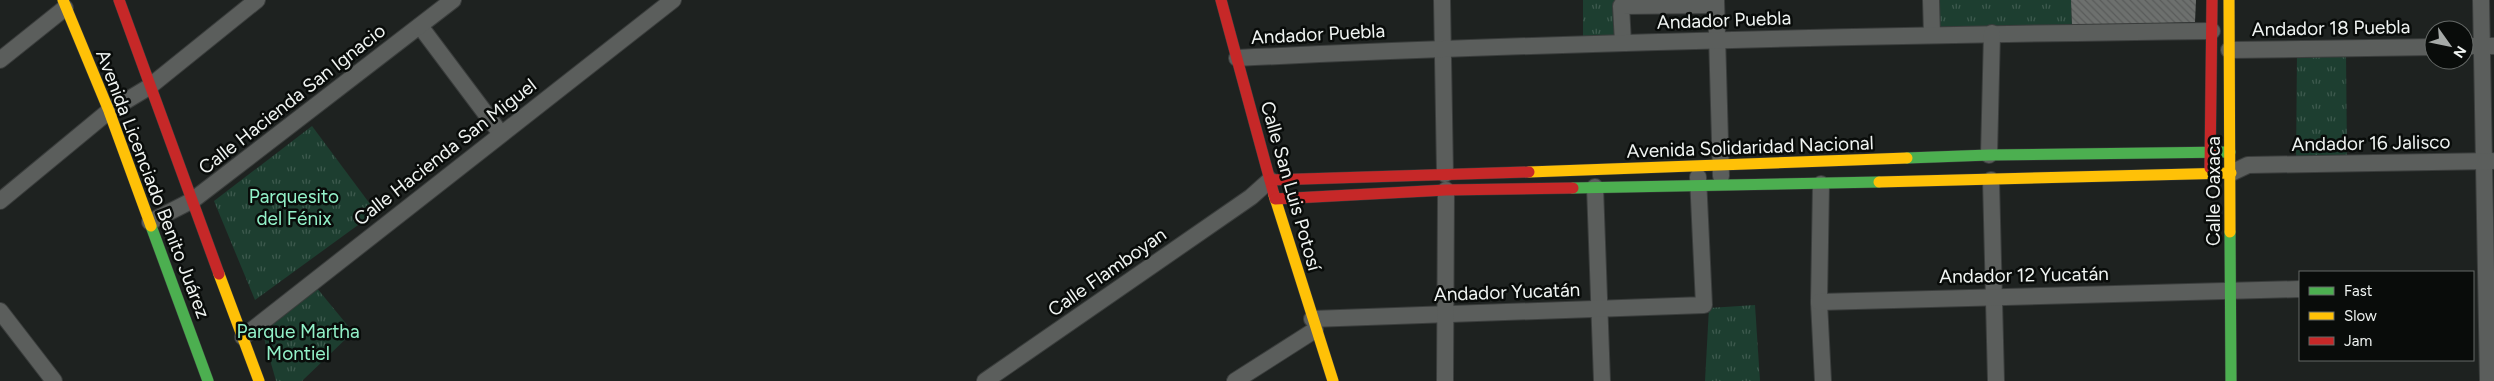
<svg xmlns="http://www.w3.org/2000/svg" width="2494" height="381" font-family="Figtree,sans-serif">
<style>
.park{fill:url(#park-tufts)}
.building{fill:url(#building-back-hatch)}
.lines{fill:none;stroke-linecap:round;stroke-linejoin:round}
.street-casing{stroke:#3a3d3c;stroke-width:18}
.fast-casing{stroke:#3a3d3c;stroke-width:12}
.slow-casing{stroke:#3a3d3c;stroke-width:12}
.jam-casing{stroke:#3a3d3c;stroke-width:12}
.street{stroke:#5b5e5c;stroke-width:16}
.fast{stroke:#4caf50;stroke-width:11}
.slow{stroke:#ffc107;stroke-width:11}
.jam{stroke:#c62828;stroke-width:11}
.labels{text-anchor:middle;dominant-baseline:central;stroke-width:5;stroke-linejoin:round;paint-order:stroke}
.street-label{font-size:19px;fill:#f0f4f2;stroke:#090c0a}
.park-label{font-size:19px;fill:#93f2c9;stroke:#090c0a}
</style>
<defs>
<pattern id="park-tufts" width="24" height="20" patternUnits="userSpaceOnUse" patternTransform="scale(1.25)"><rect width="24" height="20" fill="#1d3e30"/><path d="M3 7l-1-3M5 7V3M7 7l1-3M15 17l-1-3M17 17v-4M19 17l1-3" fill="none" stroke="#3e5a4e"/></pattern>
<pattern id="building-back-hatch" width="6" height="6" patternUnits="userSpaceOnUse" patternTransform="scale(1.25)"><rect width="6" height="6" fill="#6d706e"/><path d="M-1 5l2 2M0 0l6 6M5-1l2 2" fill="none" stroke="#595b5a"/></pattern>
</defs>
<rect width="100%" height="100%" fill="#1e2220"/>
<g class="park">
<path d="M1583,0H1624L1625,40L1583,42Z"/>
<path d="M1931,0H2071L2072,32L1932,35Z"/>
<path d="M2297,53L2346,55L2347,159L2296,161Z"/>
<path d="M312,126L376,212L255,300L214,201Z"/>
<path d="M316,287L353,332L302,381H276L262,331Z"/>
<path d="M1755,305L1760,381H1705L1709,308Z"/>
</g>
<path class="building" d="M2071,0H2196L2195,22L2072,26Z"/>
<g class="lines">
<g class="street-casing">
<g id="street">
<path d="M1442,0L1445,174"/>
<path d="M1716,0L1721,176"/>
<path d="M1931,0L1932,35"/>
<path d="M2481,0L2488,381"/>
<path d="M420,26L501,134"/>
<path d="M1623,43L1621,6L1716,5"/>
<path d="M2464,46H2494"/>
<path d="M2229,50L2434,47"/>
<path d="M1237,58C1562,42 1887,35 2212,31"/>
<path d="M0,60L65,8"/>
<path d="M1989,155L1992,33"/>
<path d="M2231,173L2248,165L2492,161"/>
<path d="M1991,180L1996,381"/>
<path d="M1821,184L1819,302L1823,381"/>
<path d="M1595,187L1602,381"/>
<path d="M0,201L109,111L149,87L257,0"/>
<path d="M150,222L193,200L453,0"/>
<path d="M1819,302L2300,289"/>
<path d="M0,311L54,381"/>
<path d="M1312,319L1704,305L1698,177"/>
<path d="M243,337L673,0"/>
<path d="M985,381L1251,197L1270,180"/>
<path d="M1235,381L1315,330"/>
<path d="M1445,381L1446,190"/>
</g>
</g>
<g class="fast-casing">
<g id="fast">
<path d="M1907,158L1989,155L2230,152"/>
<path d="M1573,188L1879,182"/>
<path d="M151,226L208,381"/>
<path d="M2230,232L2231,381"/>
</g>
</g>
<g class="slow-casing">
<g id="slow">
<path d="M63,0L109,111L151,226"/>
<path d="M2229,0L2230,232"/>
<path d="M1529,172L1907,158"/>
<path d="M1879,182L2231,173"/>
<path d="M1274,195L1333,381"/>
<path d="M219,274L259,381"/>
</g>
</g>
<g class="jam-casing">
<g id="jam">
<path d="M119,0L219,274"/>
<path d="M1221,0L1274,195"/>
<path d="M2210,168L2212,0"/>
<path d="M1270,180L1529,172"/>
<path d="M1275,199L1446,190L1573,188"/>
</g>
</g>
<use href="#street" class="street"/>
<use href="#fast" class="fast"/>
<use href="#slow" class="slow"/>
<use href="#jam" class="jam"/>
</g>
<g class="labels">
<g class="street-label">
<text transform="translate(1724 20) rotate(-2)">Andador Puebla</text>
<text transform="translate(2331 28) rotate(-1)">Andador 18 Puebla</text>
<text transform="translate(1318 34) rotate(-3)">Andador Puebla</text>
<text transform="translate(292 99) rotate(-38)">Calle Hacienda San Ignacio</text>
<text transform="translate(2371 143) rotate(-1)">Andador 16 Jalisco</text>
<text transform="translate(1750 147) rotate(-2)">Avenida Solidaridad Nacional</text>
<text transform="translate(445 152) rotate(-38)">Calle Hacienda San Miguel</text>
<text transform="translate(153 184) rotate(69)">Avenida Licenciado Benito Juárez</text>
<text transform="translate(1291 186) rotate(74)">Calle San Luis Potosí</text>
<text transform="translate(2213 191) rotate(-90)">Calle Oaxaca</text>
<text transform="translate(1107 272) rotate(-35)">Calle Flamboyan</text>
<text transform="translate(2024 275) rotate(-1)">Andador 12 Yucatán</text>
<text transform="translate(1507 292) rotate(-2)">Andador Yucatán</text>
</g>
<g class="park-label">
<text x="294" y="196">Parquesito<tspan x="294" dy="22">del Fénix</tspan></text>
<text x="298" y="331">Parque Martha<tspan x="298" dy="22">Montiel</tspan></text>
</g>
</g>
<rect x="2299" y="271" width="175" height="90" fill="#090c0a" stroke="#656967"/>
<rect x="2309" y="287" width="25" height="8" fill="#4caf50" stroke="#656967"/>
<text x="2344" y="296" font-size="15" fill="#f0f4f2">Fast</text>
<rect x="2309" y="312" width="25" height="8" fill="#ffc107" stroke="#656967"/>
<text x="2344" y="321" font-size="15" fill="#f0f4f2">Slow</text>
<rect x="2309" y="337" width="25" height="8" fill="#c62828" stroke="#656967"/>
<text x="2344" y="346" font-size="15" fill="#f0f4f2">Jam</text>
<g transform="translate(2449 45) rotate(123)"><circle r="24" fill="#090c0a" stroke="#656967"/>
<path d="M0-4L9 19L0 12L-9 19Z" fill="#a6aaa8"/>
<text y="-8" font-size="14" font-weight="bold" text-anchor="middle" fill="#f0f4f2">N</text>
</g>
</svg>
